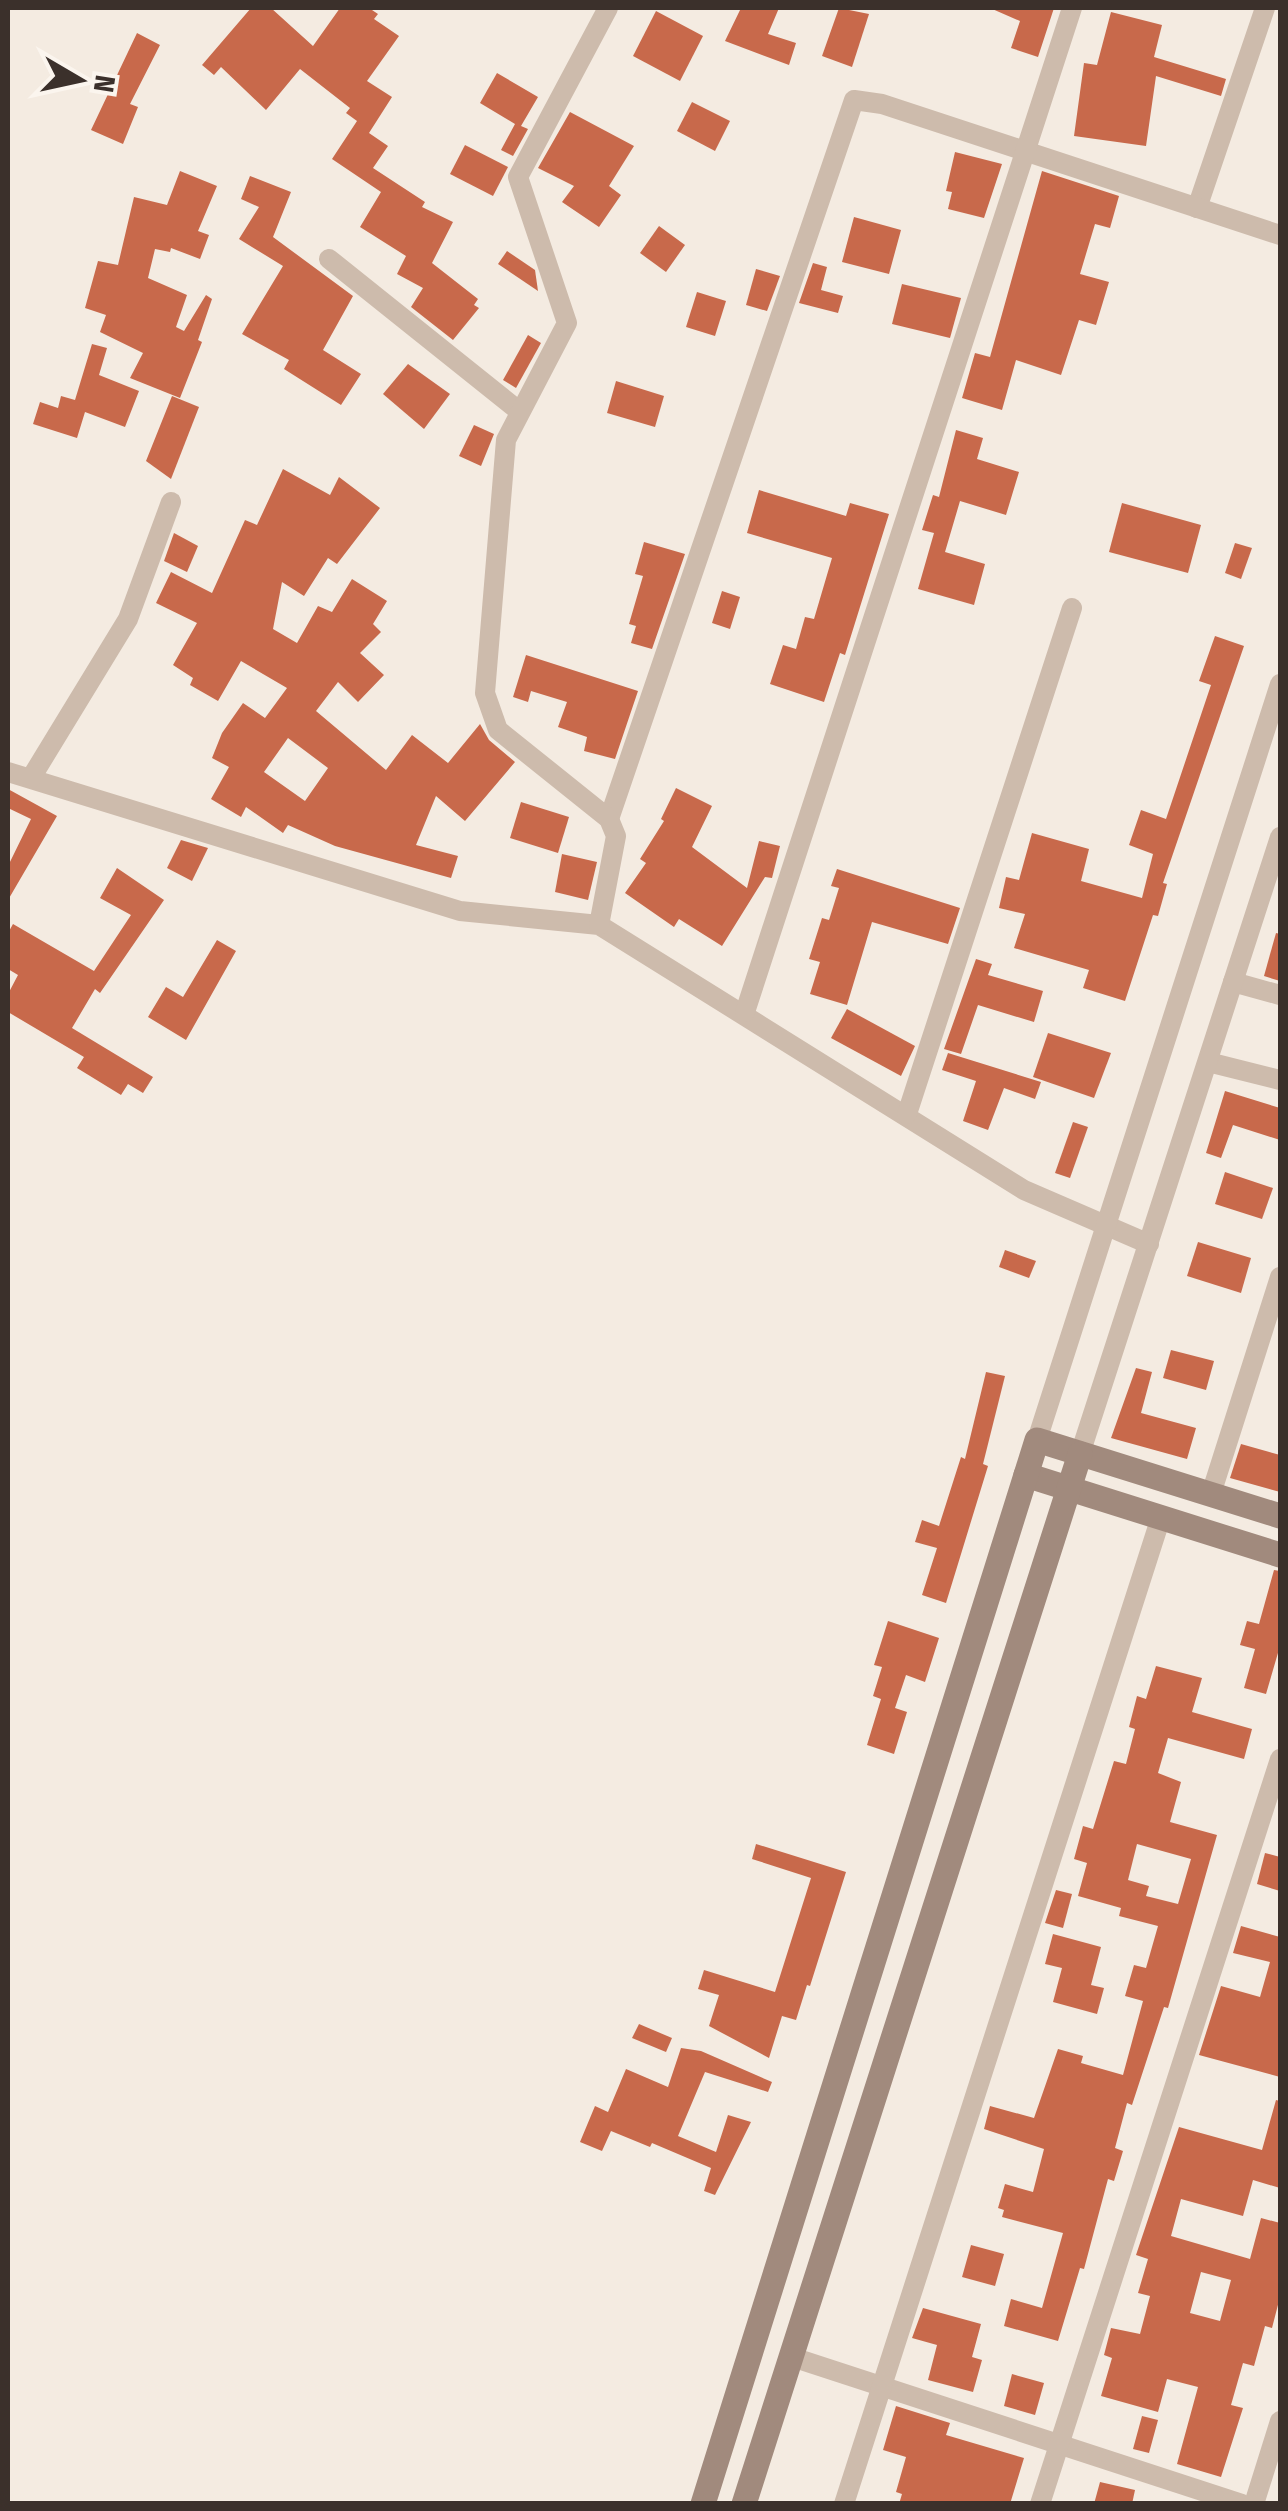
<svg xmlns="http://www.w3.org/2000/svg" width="1288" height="2511" font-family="'Fira Sans Condensed',sans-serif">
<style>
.building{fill:#c8694b;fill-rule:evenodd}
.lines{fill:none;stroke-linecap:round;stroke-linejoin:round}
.street{stroke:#cdbbac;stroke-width:20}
.secondary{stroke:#a18a7d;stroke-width:25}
</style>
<rect width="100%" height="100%" fill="#f4ebe1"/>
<g class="building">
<path d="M251,8H271L313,46L340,8H369L378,14L374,19L399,36L367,81L392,97L369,133L388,146L373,168L425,202L422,207L453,222L432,263L478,299L474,305L479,308L453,340L411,307L423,288L397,274L406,256L360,227L381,192L332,159L357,121L346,113L350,108L300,69L266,110L221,67L214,75L202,65Z"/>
<path d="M741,8H779L768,34L796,43L789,65L725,41Z"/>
<path d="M839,8L869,14L852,67L822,56Z"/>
<path d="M990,8H1054L1038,57L1011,48L1020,21Z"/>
<path d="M656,11L703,36L680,81L633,56Z"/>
<path d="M1111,12L1162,25L1154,57L1226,79L1221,96L1156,76L1146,146L1074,136L1084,63L1097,65Z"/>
<path d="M137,33L160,45L130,104L138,107L123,144L91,130Z"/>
<path d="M497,73L538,97L521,126L528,129L513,156L501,150L515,124L480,103Z"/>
<path d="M692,102L730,121L715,151L677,131Z"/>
<path d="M570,112L634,146L609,186L621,195L599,227L562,202L574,186L538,168Z"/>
<path d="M465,145L508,167L493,196L450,174Z"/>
<path d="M955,152L1002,164L984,218L948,209L952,192L946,191Z"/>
<path d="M180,171L217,186L198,231L209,235L200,259L171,248L170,252L155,249L148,278L187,295L176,327L184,331L206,295L212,299L198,340L202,342L180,398L130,378L143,353L100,332L106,315L85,308L98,261L118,265L134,197L167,205Z"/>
<path d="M1042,171L1119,196L1110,228L1095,224L1080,274L1109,282L1096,325L1079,320L1061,375L1016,360L1002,410L962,398L975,353L990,357Z"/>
<path d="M250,176L291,192L273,237L353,296L323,350L361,374L341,405L284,369L289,360L242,334L283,266L239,239L259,207L241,199Z"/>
<path d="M854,217L901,230L889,274L842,262Z"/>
<path d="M659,226L685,245L666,272L640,253Z"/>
<path d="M507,251L535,270L538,291L498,264Z"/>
<path d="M813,263L827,267L821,290L843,296L838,313L799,303Z"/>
<path d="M756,269L780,276L767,311L746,305Z"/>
<path d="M902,284L961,298L950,338L892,324Z"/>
<path d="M697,292L726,301L715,336L686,327Z"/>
<path d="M528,335L541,343L516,388L503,380Z"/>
<path d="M92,344L107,348L99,375L139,391L125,427L85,412L77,438L33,424L40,402L58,408L61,396L75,400Z"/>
<path d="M408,364L450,394L424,429L383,394Z"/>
<path d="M616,381L664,396L655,427L607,413Z"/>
<path d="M172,396L199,407L171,479L146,461Z"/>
<path d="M474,425L494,434L481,466L459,456Z"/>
<path d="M956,430L983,438L977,459L1019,472L1006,515L960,501L945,552L985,564L974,605L918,589L934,533L922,530L933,495L939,497Z"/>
<path d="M283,469L330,495L339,477L380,508L337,564L328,558L304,596L282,582L273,629L297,643L318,606L332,612L352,579L387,601L373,624L381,632L360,653L384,675L358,702L338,682L316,711L386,770L412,735L448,763L480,724L489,740L515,762L465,821L436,796L416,845L458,856L451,878L335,846L288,825L283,833L246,807L241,817L211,799L229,767L212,758L222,733L243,703L265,718L287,688L241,661L218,701L190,685L193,678L173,665L197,623L156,603L171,572L212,593L245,520L257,525ZM288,738L328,768L305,801L264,772Z"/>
<path d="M759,490L846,516L850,503L889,514L845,655L840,653L824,702L770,684L783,645L796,649L805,617L814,619L832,558L747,533Z"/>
<path d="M1122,503L1201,525L1188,573L1109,552Z"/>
<path d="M174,533L198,546L187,572L164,561Z"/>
<path d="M644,542L685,554L652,649L631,643L636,626L629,624L643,576L635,574Z"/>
<path d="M1235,543L1252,548L1241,579L1225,573Z"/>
<path d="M722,591L740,597L730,629L712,623Z"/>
<path d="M1215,636L1244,646L1163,883L1167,884L1158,916L1153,915L1125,1001L1083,988L1089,970L1014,948L1025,914L999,908L1006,877L1019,880L1032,833L1089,849L1081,881L1142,898L1153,854L1129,845L1141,810L1166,819L1211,685L1199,681Z"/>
<path d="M526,655L638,691L615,759L584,751L587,737L558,727L567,702L531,691L528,702L513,697Z"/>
<path d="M676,788L712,806L692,847L747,888L759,841L780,846L772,878L765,877L722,946L679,919L674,927L625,893L646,863L640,859L664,821L661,819Z"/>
<path d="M8,789L57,816L8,900V866L31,819L8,808Z"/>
<path d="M521,802L569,817L558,853L510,838Z"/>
<path d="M181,840L208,848L192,881L167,868Z"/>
<path d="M562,854L597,862L588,900L555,892Z"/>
<path d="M117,868L164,900L100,993L95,989L72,1028L153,1077L143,1093L128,1084L121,1095L77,1068L84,1057L8,1012V994L18,975L8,969V933L13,924L94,971L131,915L100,898Z"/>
<path d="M837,869L960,908L948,944L872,922L847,1005L810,994L820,962L809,959L822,918L829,920L839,888L831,886Z"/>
<path d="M1276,933L1280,934V981L1264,976Z"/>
<path d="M217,940L236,951L186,1040L148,1017L166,987L183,997Z"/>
<path d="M976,959L992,964L988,975L1043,991L1034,1022L978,1005L961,1054L944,1049Z"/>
<path d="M847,1009L915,1046L901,1076L831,1038Z"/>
<path d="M1048,1033L1111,1053L1094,1098L1033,1077Z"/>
<path d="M948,1053L1041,1082L1035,1099L1004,1088L988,1130L963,1121L976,1081L942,1070Z"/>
<path d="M1225,1091L1280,1108V1140L1233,1125L1221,1158L1206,1153Z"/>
<path d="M1073,1122L1088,1127L1070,1178L1055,1173Z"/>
<path d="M1225,1172L1273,1188L1262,1219L1215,1204Z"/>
<path d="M1198,1242L1251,1258L1241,1293L1187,1276Z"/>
<path d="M1005,1250L1036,1261L1029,1278L999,1267Z"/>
<path d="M1171,1350L1214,1361L1206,1390L1163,1378Z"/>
<path d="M1136,1368L1152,1372L1141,1413L1196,1428L1187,1459L1111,1438Z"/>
<path d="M986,1372L1005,1376L983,1464L988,1466L946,1603L922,1595L937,1548L915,1542L922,1520L939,1526L961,1457L965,1459Z"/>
<path d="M1241,1444L1280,1455V1492L1230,1478Z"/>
<path d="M1274,1570L1280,1571V1646L1266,1694L1244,1688L1255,1649L1240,1645L1247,1621L1259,1624Z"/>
<path d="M888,1621L939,1638L925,1682L906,1675L895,1708L907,1712L894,1754L867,1745L881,1699L873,1696L882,1667L874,1665Z"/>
<path d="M1156,1666L1202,1678L1192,1712L1252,1729L1244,1759L1168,1738L1158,1773L1181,1782L1170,1822L1217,1835L1168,2008L1164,2007L1132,2105L1127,2103L1115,2148L1123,2151L1114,2181L1108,2179L1084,2269L1080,2268L1058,2341L1004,2326L1011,2299L1042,2308L1063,2233L1002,2217L1004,2210L998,2208L1005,2184L1033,2192L1044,2149L984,2129L990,2106L1034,2118L1058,2049L1083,2056L1081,2063L1123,2075L1143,2001L1125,1996L1134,1965L1146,1968L1158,1926L1119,1916L1121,1908L1078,1896L1087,1863L1074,1859L1083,1826L1093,1829L1114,1761L1126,1764L1135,1729L1129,1727L1137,1696L1146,1699ZM1137,1844L1191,1859L1178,1904L1146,1896L1149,1886L1128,1880Z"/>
<path d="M756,1844L846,1872L810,1986L807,1985L796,2020L782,2016L769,2058L709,2026L719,1995L698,1989L704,1970L775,1992L811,1878L752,1859Z"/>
<path d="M1265,1853L1280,1857V1891L1257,1884Z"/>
<path d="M1056,1890L1072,1894L1063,1928L1045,1923Z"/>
<path d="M1241,1926L1280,1937V2077L1199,2055L1221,1986L1260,1997L1270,1962L1233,1953Z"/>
<path d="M1053,1934L1101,1947L1091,1985L1104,1988L1097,2014L1053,2002L1062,1968L1045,1964Z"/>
<path d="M639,2024L672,2038L666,2052L632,2038Z"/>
<path d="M681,2048L701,2051L772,2082L768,2092L705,2072L678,2136L716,2152L728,2115L751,2122L715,2195L704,2191L711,2168L652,2143L650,2147L611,2131L602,2151L580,2142L595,2106L608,2112L626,2069L668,2087Z"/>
<path d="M1276,2100L1280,2101V2188L1253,2180L1243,2216L1181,2199L1171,2236L1250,2259L1261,2218L1280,2223V2297L1272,2328L1265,2326L1254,2366L1243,2363L1231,2405L1243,2408L1221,2477L1177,2464L1198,2387L1167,2379L1158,2412L1101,2396L1112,2358L1104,2355L1111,2328L1140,2334L1150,2296L1138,2293L1148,2259L1136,2255L1179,2127L1262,2150ZM1201,2272L1231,2280L1220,2321L1190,2313Z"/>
<path d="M971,2245L1004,2254L995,2286L962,2277Z"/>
<path d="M923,2308L981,2324L972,2357L982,2360L973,2392L928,2380L937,2345L912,2338Z"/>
<path d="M1012,2374L1044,2383L1035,2415L1004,2406Z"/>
<path d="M896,2406L950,2423L946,2435L1024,2458L1010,2504H899L902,2494L896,2492L906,2457L883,2450Z"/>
<path d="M1142,2416L1158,2420L1149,2453L1133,2449Z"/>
<path d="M1100,2482L1135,2490L1132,2504H1094Z"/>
</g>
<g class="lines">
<g class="street">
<path d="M1197,208L1265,8"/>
<path d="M329,259L519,411"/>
<path d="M8,772L460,911L599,925L1024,1190L1149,1244"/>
<path d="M31,778L128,619L171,502"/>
<path d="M609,819L854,100L882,104L1280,235"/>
<path d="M599,925L616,836L609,819L498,730L485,693L506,440L567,323L518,177L608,8"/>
<path d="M1233,982L1280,995"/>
<path d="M745,1012L1072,8"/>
<path d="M1208,1062L1280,1080"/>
<path d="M907,1114L1072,608"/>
<path d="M1037,1440L1280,684"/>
<path d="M1080,1454L1280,837"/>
<path d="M1211,1494L1280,1277"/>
<path d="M792,2357L1242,2504"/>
<path d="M844,2504L1161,1517"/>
<path d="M1040,2504L1280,1759"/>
<path d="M1254,2504L1280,2421"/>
</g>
<g class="secondary">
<path d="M1026,1475L1280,1555"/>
<path d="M703,2504L1037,1440L1280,1516"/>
<path d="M744,2504L1080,1454"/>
</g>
</g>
<rect width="1288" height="2511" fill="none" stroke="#3b302b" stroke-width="20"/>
<g transform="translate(80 80) rotate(99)" stroke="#fbf5ee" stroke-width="8" paint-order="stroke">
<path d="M0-8L18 38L0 25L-18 38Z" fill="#3b302b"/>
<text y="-15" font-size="28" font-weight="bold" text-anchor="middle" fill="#3b302b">N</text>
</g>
</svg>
